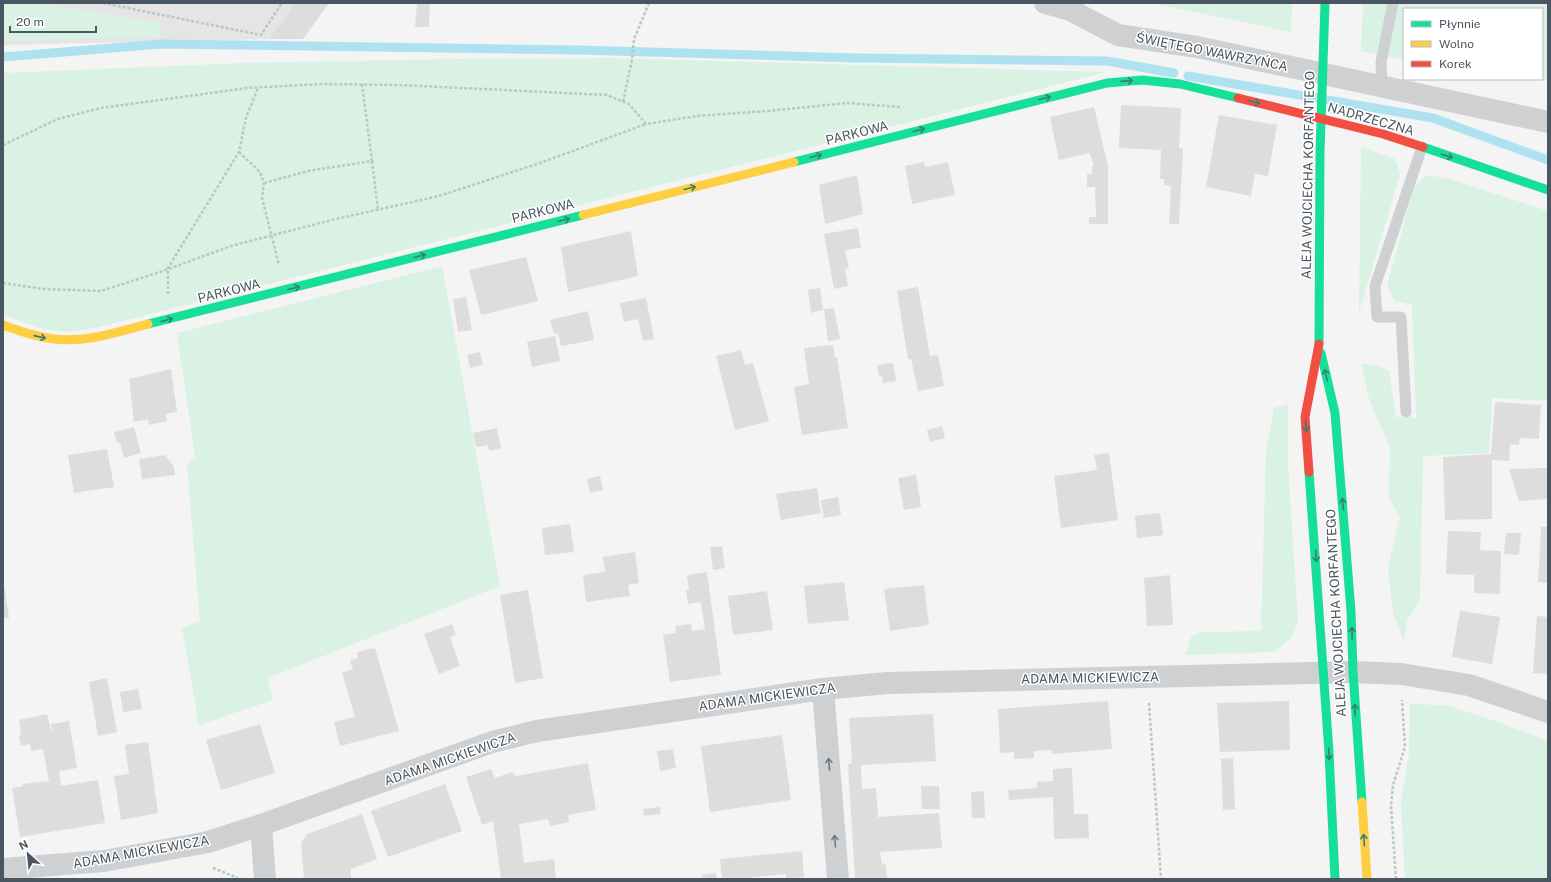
<svg xmlns="http://www.w3.org/2000/svg" width="1551" height="882" font-family="'Public Sans',sans-serif">
<style>
.education{fill:#e6e5e6}
.green{fill:#d9f2e3}
.lines{fill:none;stroke-linecap:round;stroke-linejoin:round}
.stream{stroke:#aee2f0;stroke-width:9}
.building{fill:#ddddde}
.path{stroke:#bcc7c4;stroke-width:2.5;stroke-dasharray:3 2;stroke-linecap:butt}
.lane{stroke:#ced0d2;stroke-width:11}
.street{stroke:#ced0d2;stroke-width:22}
.fast{stroke:#16e098;stroke-width:9}
.slow{stroke:#ffcf43;stroke-width:9}
.jam{stroke:#f24e42;stroke-width:9}
.oneway{stroke:#3a7f72}
.oneway2{stroke:#727b83}
.labels{text-anchor:middle;dominant-baseline:central;stroke-width:3;stroke-linejoin:round;paint-order:stroke}
.street-label{font-size:13px;fill:#4a5661;stroke:#fff}
</style>
<rect width="100%" height="100%" fill="#f4f4f4"/>
<path class="education" d="M3,3H295L269,39L3,45Z"/>
<g class="green">
<path d="M3,3H40L160,23L162,37L3,41Z"/>
<path d="M1150,3H1292L1291,32L1151,3Z"/>
<path d="M1363,3H1548V80L1529,79H1542V9H1404V60L1361,51Z"/>
<path d="M609,58L1107,72L95,328L67,332L43,329L3,315V73L243,63L456,59Z"/>
<path d="M1361,147L1395,159L1400,175L1359,312Z"/>
<path d="M1427,175L1450,179L1548,211V401L1492,398L1489,453L1423,456L1420,599L1407,621L1404,641L1393,613L1388,567L1400,517L1389,498L1390,448L1369,399L1361,364L1375,365L1389,371L1396,417L1416,418L1412,305L1395,301L1387,286L1414,187Z"/>
<path d="M442,266L500,586L268,678L273,700L199,725L182,628L200,622L187,465L195,456L177,333Z"/>
<path d="M1288,404V464L1298,621L1292,637L1274,652L1186,655L1191,637L1201,632L1261,631L1266,452L1274,408Z"/>
<path d="M1410,704L1445,705L1493,720L1548,741V879H1405L1401,802L1409,753Z"/>
</g>
<g class="lines">
<g class="stream">
<path d="M3,57L161,44L579,50L856,58L1107,61L1174,73"/>
<path d="M1188,76L1433,118L1548,160"/>
</g>
</g>
<g class="building">
<path d="M295,3H329L303,39H269Z"/>
<path d="M417,3H430L429,27H415Z"/>
<path d="M1121,105L1181,108L1179,148L1183,149L1179,224H1169L1171,186L1164,185V179H1160L1161,150L1119,148Z"/>
<path d="M1094,107L1108,166V224H1089V217H1096L1095,187H1087V174H1092V166H1094L1090,153L1059,160L1050,117Z"/>
<path d="M1219,115L1277,125L1268,176L1255,174L1251,196L1206,187Z"/>
<path d="M924,162L925,167L948,162L955,195L912,204L905,166Z"/>
<path d="M857,175L863,214L825,224L819,185Z"/>
<path d="M858,228L861,248L845,250L849,268L845,269L848,286L834,289L824,234Z"/>
<path d="M631,231L638,276L568,292L561,247Z"/>
<path d="M526,257L538,301L481,315L469,270Z"/>
<path d="M918,287L930,356L938,355L944,386L918,391L911,359H908L897,291Z"/>
<path d="M820,288L823,310L811,313L808,290Z"/>
<path d="M466,297L472,330L458,332L453,299Z"/>
<path d="M646,298L654,339L643,341L638,319L624,322L620,303Z"/>
<path d="M834,308L840,339L828,341L824,309Z"/>
<path d="M588,311L594,340L561,346L558,333L554,334L550,320Z"/>
<path d="M555,336L560,361L532,367L527,342Z"/>
<path d="M833,345L835,358L837,357L848,428L802,435L794,387L809,384L804,348Z"/>
<path d="M741,350L745,365L753,363L769,421L735,430L716,356Z"/>
<path d="M480,352L483,365L470,368L467,355Z"/>
<path d="M893,363L896,381L883,383L882,376H879L877,365Z"/>
<path d="M171,369L177,412L166,414L167,421L149,425L148,419L134,422L129,379Z"/>
<path d="M1495,402L1541,405L1539,439L1520,438L1519,445L1510,444L1509,461L1492,460V519L1445,520L1443,457L1491,454Z"/>
<path d="M942,426L945,438L930,442L927,430Z"/>
<path d="M134,427L141,453L124,458L120,443H117L114,432Z"/>
<path d="M497,428L501,448L489,451L488,445L476,447L473,433Z"/>
<path d="M107,449L114,487L74,493L68,455Z"/>
<path d="M1109,453L1118,520L1061,528L1054,476L1097,470L1094,455Z"/>
<path d="M165,455L174,467L175,475L142,479L139,459Z"/>
<path d="M1548,468V499L1519,501L1509,469Z"/>
<path d="M916,475L921,507L904,510L898,478Z"/>
<path d="M600,476L603,490L590,493L587,479Z"/>
<path d="M817,488L821,513L781,520L776,494Z"/>
<path d="M838,497L841,515L824,518L821,500Z"/>
<path d="M1160,513L1163,535L1137,538L1135,516Z"/>
<path d="M570,524L574,552L545,555L542,528Z"/>
<path d="M1541,527H1548V583L1538,582Z"/>
<path d="M1448,531L1481,532L1480,550L1501,551L1500,594L1474,593V575L1446,574Z"/>
<path d="M1506,533H1521L1519,555L1504,554Z"/>
<path d="M722,546L725,568L713,570L710,547Z"/>
<path d="M635,552L639,583L628,585L630,596L586,602L583,575L605,572L603,557Z"/>
<path d="M707,572L721,675L670,682L663,635L676,633L675,626L691,624L692,631L705,629L701,602L688,604L686,590H689L687,575Z"/>
<path d="M1170,575L1173,625L1147,626L1144,578Z"/>
<path d="M844,582L849,620L808,624L804,586Z"/>
<path d="M924,585L929,625L890,631L884,589Z"/>
<path d="M3,590H5L9,618H3Z"/>
<path d="M528,590L543,678L515,683L500,595Z"/>
<path d="M767,591L773,630L733,635L728,596Z"/>
<path d="M1460,611L1500,617L1492,664L1452,657Z"/>
<path d="M1537,616L1548,617V674L1533,673Z"/>
<path d="M452,624L456,635L450,637L460,666L439,674L424,634Z"/>
<path d="M375,648L399,731L340,746L334,722L355,717L342,673L353,669L350,660L358,658L357,652Z"/>
<path d="M107,678L117,732L98,736L89,682Z"/>
<path d="M138,689L142,709L123,712L120,692Z"/>
<path d="M1108,701L1112,749L1052,754L1051,750L1034,751V758L1014,759V752L1000,753L998,709Z"/>
<path d="M1289,701L1290,750L1220,752L1217,703Z"/>
<path d="M47,714L51,731L52,730L51,724L69,721L77,768L59,771L61,786L98,780L105,823L20,837L12,788L23,786L22,784L49,781L43,749L31,751L30,744L21,746L19,736L21,735L19,720Z"/>
<path d="M933,714L936,761L861,765L862,789L876,788L878,817L939,813L942,848L880,852L882,865L886,864L887,879H855L848,764L852,763L849,718Z"/>
<path d="M260,724L275,773L221,790L206,740Z"/>
<path d="M782,735L791,800L710,812L701,746Z"/>
<path d="M148,742L158,813L121,820L114,776L129,774L125,745Z"/>
<path d="M673,749L676,768L660,771L657,751Z"/>
<path d="M1233,758L1235,809L1223,810L1221,759Z"/>
<path d="M588,763L596,810L568,815L569,822L550,826L548,819L519,824L524,863L554,859L556,879H501L493,821L482,825L466,777L491,769L495,778L512,772L516,776Z"/>
<path d="M1072,768L1074,814H1088L1089,838L1054,839L1053,797L1009,800L1008,790L1037,788V782L1053,781V769Z"/>
<path d="M445,784L462,831L388,857L371,811Z"/>
<path d="M921,786H939L940,809H922Z"/>
<path d="M984,791L985,818H972L971,792Z"/>
<path d="M660,807L661,814L644,816L643,809Z"/>
<path d="M362,814L377,859L351,869V879H304L301,843L307,834Z"/>
<path d="M802,851L804,877L786,879V874L739,879H722L720,859Z"/>
<path d="M716,873L717,879H703L702,875Z"/>
</g>
<g class="lines">
<g class="path">
<path d="M103,3L261,35L282,3"/>
<path d="M623,102L632,60L634,39L649,3"/>
<path d="M3,145L58,119L101,108L247,88L322,84L399,85L607,95L629,104L646,124L697,116L767,111L847,103L900,107"/>
<path d="M239,152L260,172L264,183L262,198L279,265"/>
<path d="M372,161L378,210"/>
<path d="M264,183L308,171L372,161L362,84"/>
<path d="M3,283L44,289L101,291L163,271L231,246L336,219L439,196L540,163L646,124"/>
<path d="M168,294V268L239,152L246,118L258,88"/>
<path d="M1149,703L1161,879"/>
<path d="M213,868L238,878"/>
<path d="M1396,879L1391,806L1393,785L1405,747L1402,700"/>
</g>
<g class="lane">
<path d="M1382,86L1381,62L1393,3"/>
<path d="M1406,412L1401,317H1377L1375,286L1422,147"/>
</g>
<g class="street">
<path d="M1045,3L1070,10L1118,35L1197,47L1548,122"/>
<path d="M823,689L838,879"/>
<path d="M261,825L265,879"/>
<path d="M3,869L104,861L208,842L261,825L492,742L537,731L823,689L887,683L1353,672L1401,674L1469,685L1548,712"/>
</g>
<g class="fast">
<path d="M1423,147L1548,190"/>
<path d="M794,162L1107,83L1142,80L1180,84L1238,98"/>
<path d="M148,324L583,215"/>
<path d="M1319,344L1320,152L1325,3"/>
<path d="M1321,353L1335,413L1351,611L1353,672L1362,802"/>
<path d="M1309,472L1329,752L1335,879"/>
</g>
<g class="slow">
<path d="M583,215L794,162"/>
<path d="M3,325C19,331 36,337 54,339C86,343 117,332 148,324"/>
<path d="M1362,802L1367,879"/>
</g>
<g class="jam">
<path d="M1238,98L1383,134L1423,147"/>
<path d="M1309,472L1305,417L1319,344"/>
</g>
</g>
<defs><path id="oneway-shaft" d="M-6 0H5M1.5-3L5.5 0L1.5 3" fill="none" stroke-width="1.6" stroke-linecap="round" stroke-linejoin="round"/></defs>
<g class="oneway">
<use href="#oneway-shaft" transform="translate(1127 81) rotate(-4)"/>
<use href="#oneway-shaft" transform="translate(1045 98) rotate(-14)"/>
<use href="#oneway-shaft" transform="translate(1254 102) rotate(14)"/>
<use href="#oneway-shaft" transform="translate(919 130) rotate(-15)"/>
<use href="#oneway-shaft" transform="translate(816 156) rotate(-14)"/>
<use href="#oneway-shaft" transform="translate(1447 156) rotate(19)"/>
<use href="#oneway-shaft" transform="translate(690 188) rotate(-14)"/>
<use href="#oneway-shaft" transform="translate(564 220) rotate(-14)"/>
<use href="#oneway-shaft" transform="translate(420 256) rotate(-14)"/>
<use href="#oneway-shaft" transform="translate(294 288) rotate(-14)"/>
<use href="#oneway-shaft" transform="translate(167 320) rotate(-14)"/>
<use href="#oneway-shaft" transform="translate(40 337) rotate(13)"/>
<use href="#oneway-shaft" transform="translate(1326 375) rotate(-103)"/>
<use href="#oneway-shaft" transform="translate(1306 426) rotate(86)"/>
<use href="#oneway-shaft" transform="translate(1343 504) rotate(-95)"/>
<use href="#oneway-shaft" transform="translate(1316 556) rotate(86)"/>
<use href="#oneway-shaft" transform="translate(1352 633) rotate(-91)"/>
<use href="#oneway-shaft" transform="translate(1355 710) rotate(-93)"/>
<use href="#oneway-shaft" transform="translate(1329 754) rotate(87)"/>
<use href="#oneway-shaft" transform="translate(1364 840) rotate(-94)"/>
</g>
<g class="oneway2">
<use href="#oneway-shaft" transform="translate(829 764) rotate(-95)"/>
<use href="#oneway-shaft" transform="translate(835 841) rotate(-95)"/>
</g>
<g class="labels">
<g class="street-label">
<text transform="translate(1212 52) rotate(11)">ŚWIĘTEGO WAWRZYŃCA</text>
<text transform="translate(1371 119) rotate(16)">NADRZECZNA</text>
<text transform="translate(857 133) rotate(-14)">PARKOWA</text>
<text transform="translate(1308 175) rotate(-89)">ALEJA WOJCIECHA KORFANTEGO</text>
<text transform="translate(543 211) rotate(-14)">PARKOWA</text>
<text transform="translate(229 291) rotate(-14)">PARKOWA</text>
<text transform="translate(1336 613) rotate(-93)">ALEJA WOJCIECHA KORFANTEGO</text>
<text transform="translate(1090 678) rotate(-1)">ADAMA MICKIEWICZA</text>
<text transform="translate(767 697) rotate(-8)">ADAMA MICKIEWICZA</text>
<text transform="translate(450 759) rotate(-19)">ADAMA MICKIEWICZA</text>
<text transform="translate(141 852) rotate(-10)">ADAMA MICKIEWICZA</text>
</g>
</g>
<rect width="1551" height="882" fill="none" stroke="#4a5661" stroke-width="8"/>
<rect x="1403" y="8" width="140" height="72" fill="#ffffff" stroke="#b7bbc0"/>
<rect x="1411" y="21" width="20" height="6" fill="#16e098" stroke="#b7bbc0"/>
<text x="1439" y="28" font-size="12" fill="#4a5661">Płynnie</text>
<rect x="1411" y="41" width="20" height="6" fill="#ffcf43" stroke="#b7bbc0"/>
<text x="1439" y="48" font-size="12" fill="#4a5661">Wolno</text>
<rect x="1411" y="61" width="20" height="6" fill="#f24e42" stroke="#b7bbc0"/>
<text x="1439" y="68" font-size="12" fill="#4a5661">Korek</text>
<g transform="translate(28 854) rotate(333)" stroke="#ffffff" stroke-width="3" paint-order="stroke">
<path d="M0-3L7 15L0 10L-7 15Z" fill="#4a5661"/>
<text y="-6" font-size="11" font-weight="bold" text-anchor="middle" fill="#4a5661">N</text>
</g>
<path d="M10 26v6h86v-6" fill="none" stroke="#4a5661" stroke-width="2"/>
<text x="16" y="26" font-size="12" fill="#4a5661" stroke="#ffffff" stroke-width="3" paint-order="stroke">20 m</text>
</svg>
